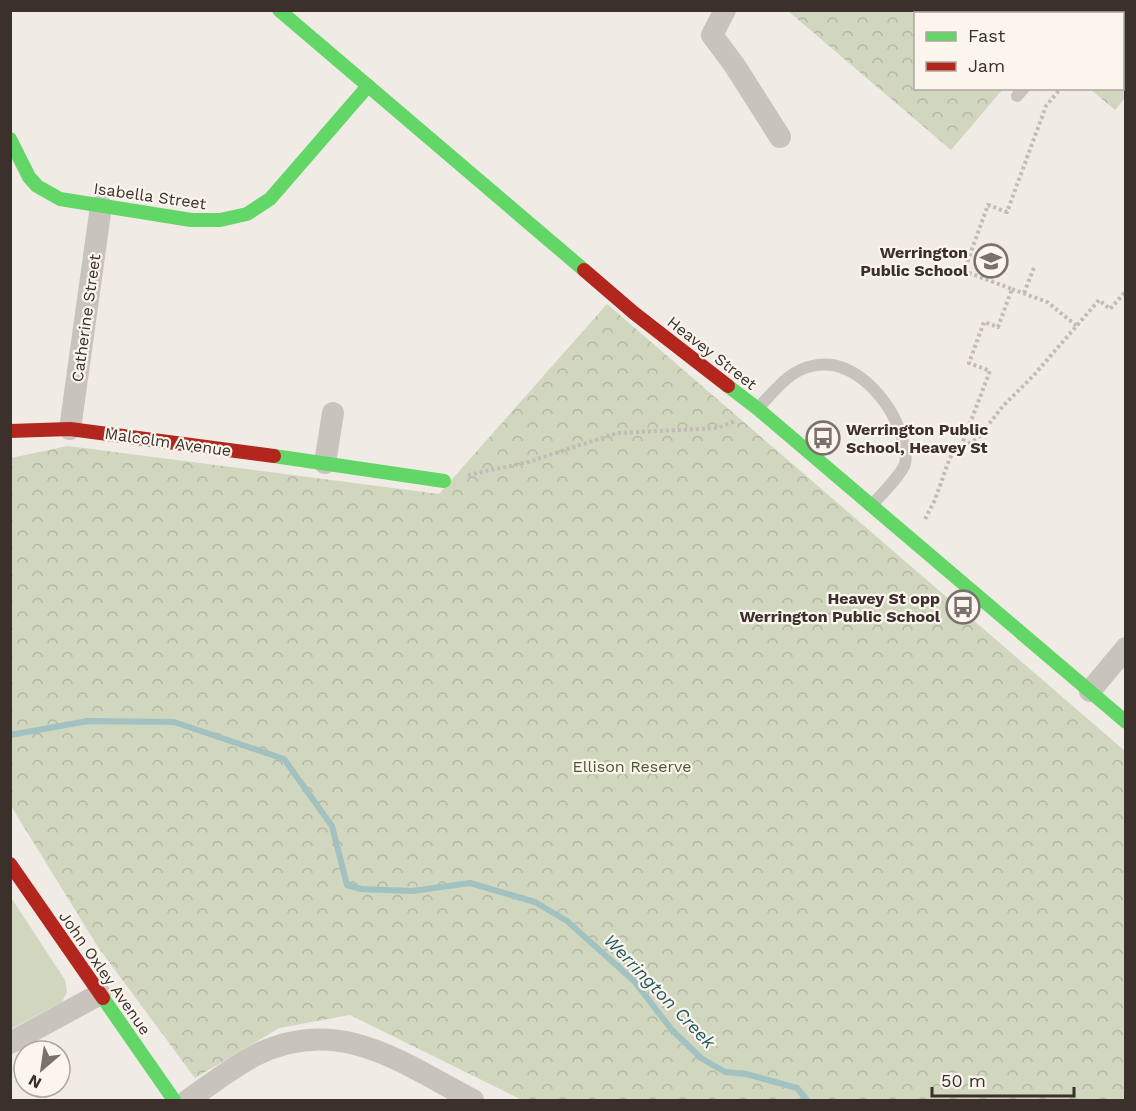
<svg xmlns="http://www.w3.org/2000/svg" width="1136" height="1111" font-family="'Work Sans',sans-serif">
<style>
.grass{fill:#d1d6bf}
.park{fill:url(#park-crowns)}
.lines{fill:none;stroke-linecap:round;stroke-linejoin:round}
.stream{stroke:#a1c2c1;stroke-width:6}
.path{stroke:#c2bbb6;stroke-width:4;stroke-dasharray:3 3;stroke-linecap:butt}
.lane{stroke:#c9c3be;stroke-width:12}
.street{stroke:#c9c3be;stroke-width:22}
.fast{stroke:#63d668;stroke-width:14}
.jam{stroke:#b3261e;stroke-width:14}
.labels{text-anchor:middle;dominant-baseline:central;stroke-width:4.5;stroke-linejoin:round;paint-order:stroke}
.street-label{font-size:16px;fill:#3b302b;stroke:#fbf5ee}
.poi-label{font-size:16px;font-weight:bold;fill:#3b302b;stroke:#fbf5ee;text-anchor:end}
.park-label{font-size:16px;fill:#4a5a2e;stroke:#fbf5ee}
.water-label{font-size:18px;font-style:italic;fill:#1f5a5e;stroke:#fbf5ee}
</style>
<defs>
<pattern id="park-crowns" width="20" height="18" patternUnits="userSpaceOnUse" patternTransform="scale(1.5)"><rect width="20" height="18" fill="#d1d6bf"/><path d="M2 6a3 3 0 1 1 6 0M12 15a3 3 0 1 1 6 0" fill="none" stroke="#b4b8a4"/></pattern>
</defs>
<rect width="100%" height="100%" fill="#f0ebe5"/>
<path class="grass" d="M10,896L65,980L67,992L62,1002L11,1029Z"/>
<g class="park">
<path d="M788,11H1069L1067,14H916V88L1003,89L951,150Z"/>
<path d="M1123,72L1125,75V98L1115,110L1090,89L1122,88Z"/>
<path d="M607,304L1125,751V1100H522L350,1015L279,1028L195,1078L98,947L11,806V458L68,446L439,494Z"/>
</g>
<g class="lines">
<path class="stream" d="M10,735L88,721L174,722L284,759L332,826L347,885L361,889L412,891L470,883L535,902L567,921L634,981L672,1030L701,1058L725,1072L746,1074L797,1088L807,1100"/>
<g class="path">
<path d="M1012,289L1047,302L1077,326"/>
<path d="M1024,293L1035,265"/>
<path d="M961,447L990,371L969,363L984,322L998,327L1012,289L964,271L988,205L1007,212L1046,106L1061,88"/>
<path d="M468,475L528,462L617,433L718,428L735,421"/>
<path d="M925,519L935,500L949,460L954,451L977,439L1003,406L1034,375L1099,300L1110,309L1126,291"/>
</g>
<g class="lane">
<path d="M1111,14L1114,10"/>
<path d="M1122,46L1126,48"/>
<path d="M1017,96L1024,88"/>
<path d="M758,408C774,392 788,371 812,366C853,356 891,400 902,437C904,444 907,457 905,464C900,477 882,493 873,504"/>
</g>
<g class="street">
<path d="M725,10L712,35L735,66L780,137"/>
<path d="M70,429L101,206"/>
<path d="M325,463L333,413"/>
<path d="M1090,691L1126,648"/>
<path d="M10,1043L100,994"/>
<path d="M188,1100C210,1085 232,1067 256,1055C339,1014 402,1063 473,1100"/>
</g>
<g class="fast">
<path d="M279,10L584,270"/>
<path d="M10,139L29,177L37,186L60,199L191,220H220L247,214L270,199L368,86"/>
<path d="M728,386L758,409L1126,722"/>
<path d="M274,456L444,481"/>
<path d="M103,998L174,1100"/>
</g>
<g class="jam">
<path d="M584,270L634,313L728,386"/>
<path d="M10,431L70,429L274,456"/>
<path d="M10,864L103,998"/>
</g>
</g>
<defs>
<g id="school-ring" transform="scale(1.725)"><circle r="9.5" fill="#fbf5ee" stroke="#7a716c" stroke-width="1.5"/><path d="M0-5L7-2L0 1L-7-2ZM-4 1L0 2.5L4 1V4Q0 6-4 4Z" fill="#7a716c"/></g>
<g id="bus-ring" transform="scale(1.725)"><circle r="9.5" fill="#fbf5ee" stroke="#7a716c" stroke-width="1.5"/><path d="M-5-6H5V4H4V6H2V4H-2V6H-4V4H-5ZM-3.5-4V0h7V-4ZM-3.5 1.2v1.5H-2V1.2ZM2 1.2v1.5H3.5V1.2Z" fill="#7a716c"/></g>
</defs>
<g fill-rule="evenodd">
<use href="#school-ring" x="991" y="261"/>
<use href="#bus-ring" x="823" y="438"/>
<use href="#bus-ring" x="963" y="607"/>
</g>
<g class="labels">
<g class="street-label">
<text transform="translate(150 196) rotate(8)">Isabella Street</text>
<text transform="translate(86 318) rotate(-82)">Catherine Street</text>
<text transform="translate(712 353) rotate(38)">Heavey Street</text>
<text transform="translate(168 442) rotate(8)">Malcolm Avenue</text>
<text transform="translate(105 973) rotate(55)">John Oxley Avenue</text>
</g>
<g class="poi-label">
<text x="968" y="252">Werrington<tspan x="968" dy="18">Public School</tspan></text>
<text x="846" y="429" text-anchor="start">Werrington Public<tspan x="846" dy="18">School, Heavey St</tspan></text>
<text x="940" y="598">Heavey St opp<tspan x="940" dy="18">Werrington Public School</tspan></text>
</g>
<g class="park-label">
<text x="632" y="766">Ellison Reserve</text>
</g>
<g class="water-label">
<text transform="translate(660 991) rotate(46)">Werrington Creek</text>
</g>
</g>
<rect width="1136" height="1111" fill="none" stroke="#3b302b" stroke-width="24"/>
<rect x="914" y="12" width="210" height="78" fill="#fbf5ee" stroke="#aea6a0" stroke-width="1.5"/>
<rect x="926" y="32" width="30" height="9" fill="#63d668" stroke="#aea6a0" stroke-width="1.5"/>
<text x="968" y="42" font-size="18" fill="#3b302b">Fast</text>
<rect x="926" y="62" width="30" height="9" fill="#b3261e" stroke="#aea6a0" stroke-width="1.5"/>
<text x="968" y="72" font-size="18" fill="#3b302b">Jam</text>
<g transform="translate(42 1069) rotate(209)"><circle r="28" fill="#fbf5ee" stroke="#aea6a0" stroke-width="1.5"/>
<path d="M0-4.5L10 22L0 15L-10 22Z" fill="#7a716c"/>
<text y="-9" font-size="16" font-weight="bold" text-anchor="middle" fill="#3b302b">N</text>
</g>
<path d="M932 1087v9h142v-9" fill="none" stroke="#3b302b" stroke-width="3"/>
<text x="941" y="1087" font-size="18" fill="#3b302b" stroke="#fbf5ee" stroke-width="4.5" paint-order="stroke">50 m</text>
</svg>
